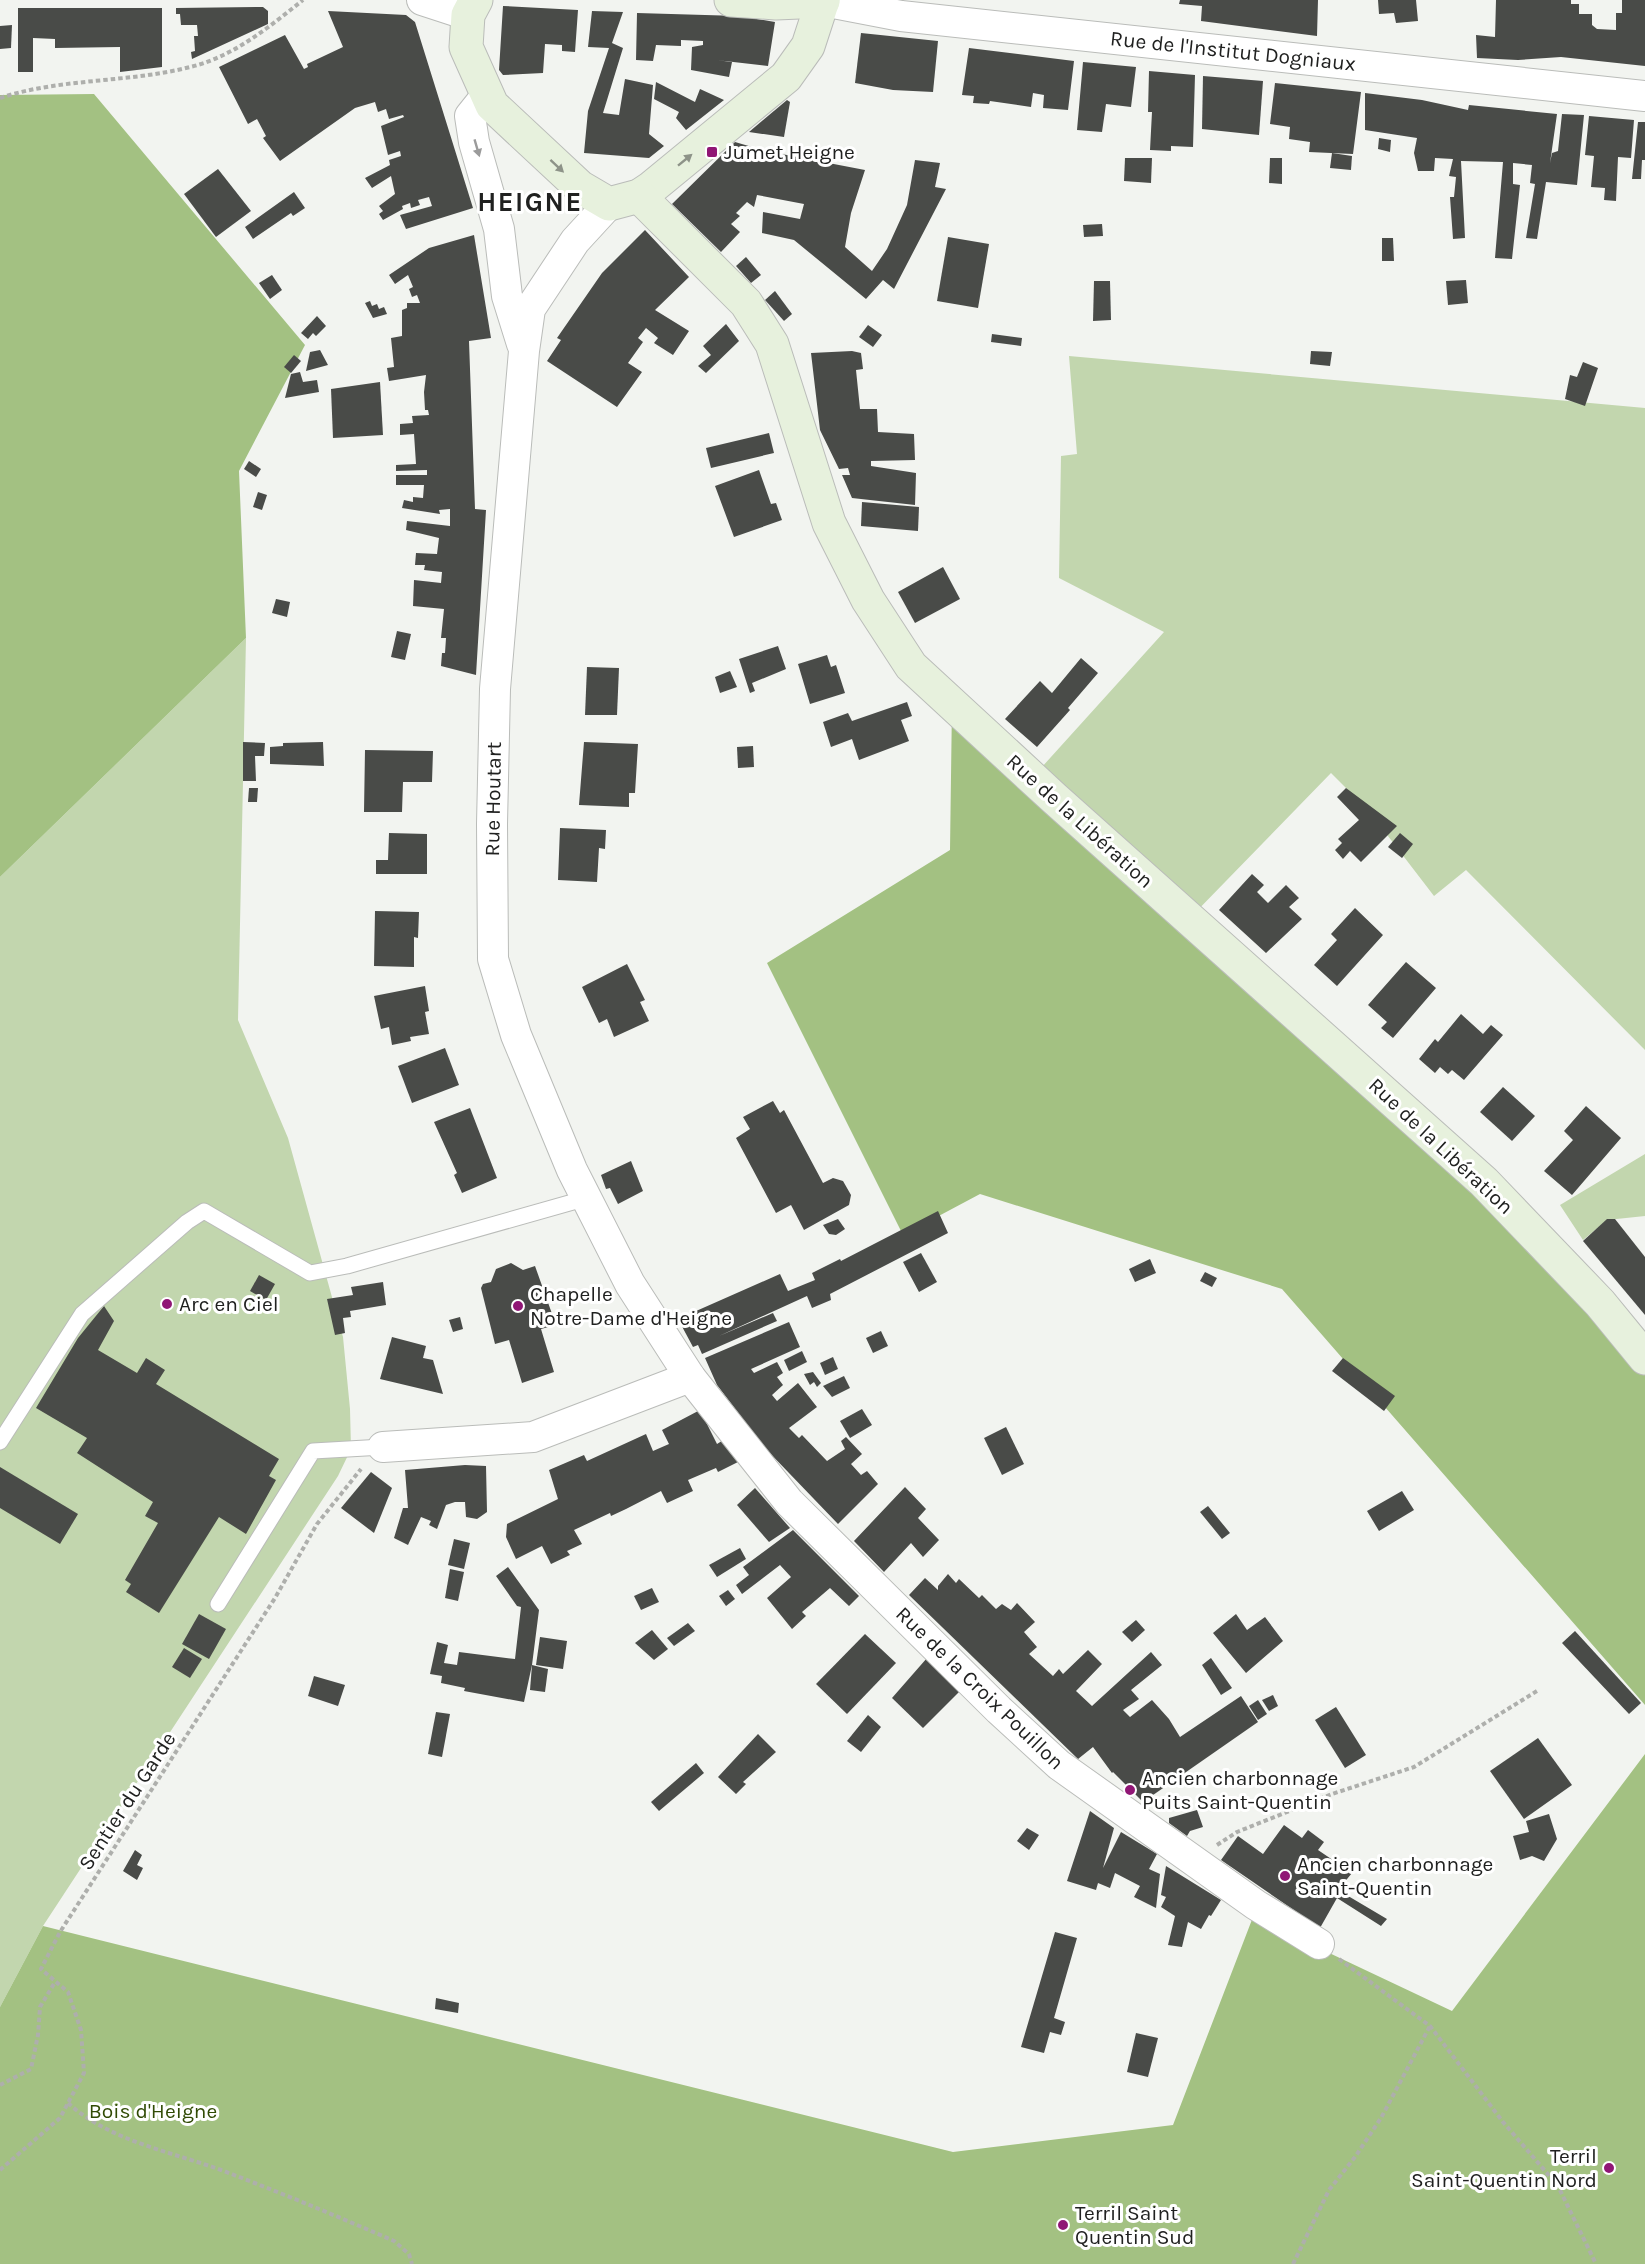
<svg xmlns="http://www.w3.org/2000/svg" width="1645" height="2264" font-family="Karla,sans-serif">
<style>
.green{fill:#c2d6ae}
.forest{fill:#a3c182}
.building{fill:#494b48}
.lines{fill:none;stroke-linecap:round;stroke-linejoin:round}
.lane-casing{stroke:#babcb9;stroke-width:17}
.street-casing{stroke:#babcb9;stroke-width:32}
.secondary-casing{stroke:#babcb9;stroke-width:35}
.path{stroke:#aeafac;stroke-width:4;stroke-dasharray:4.5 3;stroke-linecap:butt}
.lane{stroke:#fff;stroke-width:15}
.street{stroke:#fff;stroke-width:30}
.secondary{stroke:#e7f1dd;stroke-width:33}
.oneway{fill:#9b9b9b}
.oneway2{fill:#8d9388}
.poi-dot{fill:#901675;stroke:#fff;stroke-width:2}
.labels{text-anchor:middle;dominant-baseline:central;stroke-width:6;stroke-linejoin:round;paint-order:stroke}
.street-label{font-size:21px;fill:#202120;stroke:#fff}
.poi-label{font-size:21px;fill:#202120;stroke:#fff;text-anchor:start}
.park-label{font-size:21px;fill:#314b05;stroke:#fff}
.district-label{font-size:27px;font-weight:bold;letter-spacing:1.5px;fill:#202120;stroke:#fff}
</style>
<rect width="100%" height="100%" fill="#f2f4f0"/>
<g class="green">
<path d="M1069,356L1645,408V1050L1466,870L1434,896L1368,810L1331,773L1189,919L1032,778L1164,632L1059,578L1061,456L1077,454Z"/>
<path d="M246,638L238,1020L288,1138L343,1337L350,1409L351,1449L338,1476L43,1926L0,2007V877Z"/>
<path d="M1645,1154V1216L1607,1220L1583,1240L1560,1205Z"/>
</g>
<g class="forest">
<path d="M94,94L305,345L239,471L246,638L0,877V95Z"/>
<path d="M952,704L1484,1182L1645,1358V1705L1282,1289L980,1194L903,1235L767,963L950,850Z"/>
<path d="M1645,1754V2264H0V2007L43,1926L953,2152L1173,2125L1253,1917L1452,2011Z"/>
</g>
<g class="building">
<path d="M1180,0H1318L1317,36L1201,21L1202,6L1179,4Z"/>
<path d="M1378,0H1416L1418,21L1396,23L1394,13L1379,14Z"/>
<path d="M1496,0H1571V4H1579V14H1592V25L1597,29L1616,30V13H1622V0H1645V66L1561,57L1518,60L1477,58L1476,35L1495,37Z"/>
<path d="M503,6L578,10L575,52L562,51V45L545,44L543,73L503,75L499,70Z"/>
<path d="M263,7L268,11V24L192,59L191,52L195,51L194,36H198L197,25H181L180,14H176V8Z"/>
<path d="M18,8H162V67L120,72V47L55,48V39L33,38V72H18Z"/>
<path d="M328,11L406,15L415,22L473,208L406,229L400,215L432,206L429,197L418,200L420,205L411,208L410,203L402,206L403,209L383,220L379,214L383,211L379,206L395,194L391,176L372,188L365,178L390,165L389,160L401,156L400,151L388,155L381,126L404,117L403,115L389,119L386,109L378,112L375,102L355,108L280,161L263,138L266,136L257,119L248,124L219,67L285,35L304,69L308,67L307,64L343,47Z"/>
<path d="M592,11L623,12L612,43L623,48L603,113L619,115L625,79L653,85L649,134L664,146L649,158L584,153L588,111L609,48L588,47Z"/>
<path d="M637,13L739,16L775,22L768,66L716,60L732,62L729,77L691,70L692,47L703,45V41L681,40V46L656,45L653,61L636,60Z"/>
<path d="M12,25L11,48L0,49V26Z"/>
<path d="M861,33L938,41L933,92L893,90L855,83Z"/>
<path d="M969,48L1074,61L1068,110L1043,108L1044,95L1033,93L1031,107L990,101L989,104L973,103L974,96L962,95Z"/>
<path d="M1083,62L1136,67L1131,107L1106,104L1102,132L1077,130Z"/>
<path d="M1149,71L1195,75L1193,147L1171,146V151L1150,150L1152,112H1148Z"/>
<path d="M1203,76L1263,81L1259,135L1202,129Z"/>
<path d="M656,82L695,102L700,89L724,100L686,130L676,118L679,112L654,99Z"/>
<path d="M1275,83L1361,92L1353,154L1309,152L1310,142L1289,139L1290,127L1270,124Z"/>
<path d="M1365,93L1422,100L1468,110L1469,105L1557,114L1550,163L1552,153L1558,151L1562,114L1584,115L1577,185L1546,182L1537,239L1526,238L1535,184L1530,183L1532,165L1513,163V184L1520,185L1512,259L1495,258L1503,162L1461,161L1465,238L1453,239L1450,197H1454L1456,177L1449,176L1453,159L1435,158L1434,171H1418L1414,153L1417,138L1365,130Z"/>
<path d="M787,100L790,102L784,137L749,132Z"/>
<path d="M1589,116L1634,120L1631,158L1618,157L1616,201L1604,200L1605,188L1591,187L1594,156L1585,155Z"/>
<path d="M1638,122H1645V160H1642L1641,179H1632Z"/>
<path d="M1379,138L1391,140L1390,152L1378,149Z"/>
<path d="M735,142L766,151L865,170L851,213L845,247L872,271L887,249L907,205L915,160L940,163L935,187L946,189L894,289L883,280L866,299L794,240L762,233L763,212L800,219L804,204L757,195L754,207L747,202L736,213L740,216L731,224L740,232L721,252L672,204Z"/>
<path d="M1332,153L1352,156L1351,170L1330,168Z"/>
<path d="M1125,158H1152L1151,183L1124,181Z"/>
<path d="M1270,158H1282V184L1269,183Z"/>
<path d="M218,169L251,211L216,237L184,194Z"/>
<path d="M294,192L305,208L293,216L291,213L253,239L245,227Z"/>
<path d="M1102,224L1103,236L1084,237L1083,225Z"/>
<path d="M645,230L689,277L655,310L689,331L673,355L654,343L658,338L646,328L638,338L643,342L628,363L642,372L617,407L547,361L561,340L557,338L602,273Z"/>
<path d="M474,235L491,338L469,341L475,509L486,510L476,675L441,666L442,653H445L446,638H441L444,609L413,606L414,580L441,583L442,572L424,570L425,565H415L416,553L437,554L439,538L406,530L407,521L450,526V509L439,510L440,514L402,508L404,500L413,502V497L423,498L424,485H396V475H427V470L396,471V465L416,464L414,434L400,435V424L413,423L412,416L429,415L428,410H425L424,392L426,375L389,381L387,368L394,367L391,338L402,336V310L407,308V303H420L417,295L412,297L409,289L413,287L408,275L395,284L389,275L429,248Z"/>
<path d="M948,237L989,244L978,308L937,301Z"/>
<path d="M1382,238H1393L1394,261H1382Z"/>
<path d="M746,257L761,275L751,283L736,266Z"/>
<path d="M272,275L282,290L270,299L259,283Z"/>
<path d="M1466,280L1468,303L1448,305L1446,281Z"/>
<path d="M1094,281H1110L1111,320L1093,321Z"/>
<path d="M775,291L792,314L784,321L765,300Z"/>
<path d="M370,301L372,306L377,304L379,309L384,307L387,314L373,318L365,303Z"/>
<path d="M317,316L326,326L316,336L313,333L308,339L301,333Z"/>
<path d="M726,324L739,341L706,373L698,366L711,355L703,346Z"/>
<path d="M868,325L882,335L873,347L859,337Z"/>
<path d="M992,334L1022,338L1021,346L991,342Z"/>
<path d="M320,350L328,365L306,371L310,352Z"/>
<path d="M852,351L861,353L863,369L856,370L860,409H877L878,432L914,434L915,460L871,461V466L916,473L915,505L852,498L842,475H850L848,468L839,469L820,430L811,353Z"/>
<path d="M1311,351L1332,352L1330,366L1310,364Z"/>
<path d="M294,355L301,361L291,373L284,367Z"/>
<path d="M1583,362L1598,368L1585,406L1565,399L1570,375L1577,377Z"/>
<path d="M300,372L303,382L317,380L319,392L285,398L291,374Z"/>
<path d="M380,382L383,435L333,438L331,389Z"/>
<path d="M769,433L774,453L711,468L706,448Z"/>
<path d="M249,461L261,469L256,477L244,469Z"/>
<path d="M759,470L771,504L776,503L782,520L734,537L715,486Z"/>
<path d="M258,492L267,495L262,510L253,507Z"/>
<path d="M862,502L919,507L918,531L861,526Z"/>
<path d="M943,567L960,599L915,623L898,592Z"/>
<path d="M276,599L290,602L287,617L272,613Z"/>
<path d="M397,631L411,634L405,660L391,657Z"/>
<path d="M778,646L786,669L752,683L755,691L750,693L739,659Z"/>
<path d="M827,655L831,667L836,665L845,693L810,704L798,664Z"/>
<path d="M1081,658L1098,673L1068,708L1070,710L1037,747L1005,719L1040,681L1052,693Z"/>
<path d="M587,667L619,668L617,715H585Z"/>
<path d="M730,671L737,687L720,693L715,677Z"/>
<path d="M907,702L912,716L901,720L909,741L859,760L852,739L831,747L823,722L848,713L852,721Z"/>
<path d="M243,742L265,743L264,756H255L256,781H243Z"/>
<path d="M323,742L324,766L270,764V747L283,746V743Z"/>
<path d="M584,742L638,744L635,793H629V807L579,805Z"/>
<path d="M753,746L754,767L738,768L737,747Z"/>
<path d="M365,750L433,751L432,782H403L402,812H364Z"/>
<path d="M249,788H258L257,802H248Z"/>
<path d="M1346,788L1397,826L1361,862L1350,851L1343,859L1335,850L1342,843L1338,839L1359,820L1337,797Z"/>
<path d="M560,828L606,830L605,849L599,848L597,882L558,880Z"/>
<path d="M389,833L427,834V874H376V860H388Z"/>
<path d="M1400,833L1413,844L1402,858L1388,847Z"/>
<path d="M1252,874L1264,885L1257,892L1268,903L1286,885L1299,898L1289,907L1302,919L1266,953L1219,910Z"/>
<path d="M1355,908L1383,935L1337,986L1314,965L1337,940L1331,934Z"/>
<path d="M375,911L419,912L418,938L414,937V967L374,966Z"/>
<path d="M1406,962L1436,988L1393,1038L1381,1028L1387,1022L1368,1005Z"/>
<path d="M627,964L645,1000L640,1002L649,1021L614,1037L607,1019L599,1023L582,987Z"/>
<path d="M425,986L429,1011L425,1012L429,1034L410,1037L411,1041L392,1045L389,1027L381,1029L374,996Z"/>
<path d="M1461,1014L1483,1034L1491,1025L1503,1035L1464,1080L1452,1070L1448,1074L1440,1067L1435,1073L1419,1059L1435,1039L1438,1042Z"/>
<path d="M445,1048L459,1085L412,1103L398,1066Z"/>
<path d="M1503,1087L1535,1116L1512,1141L1480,1112Z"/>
<path d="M773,1101L780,1113L784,1110L823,1183L833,1178L843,1181L851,1195L849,1205L804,1230L791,1205L776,1213L736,1138L750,1129L743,1117Z"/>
<path d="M1586,1106L1621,1138L1572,1195L1544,1171L1573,1140L1564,1131Z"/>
<path d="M470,1108L497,1178L462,1193L454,1175L457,1173L434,1122Z"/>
<path d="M631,1161L643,1191L618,1204L610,1188L606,1189L601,1175Z"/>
<path d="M938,1211L948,1233L830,1294L831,1300L812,1308L807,1296L719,1336L773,1313L777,1321L702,1354L698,1345L693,1347L678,1319L780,1274L788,1291L815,1280L812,1273L840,1259L841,1261Z"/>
<path d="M838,1219L845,1229L836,1235L829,1234L823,1225Z"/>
<path d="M1607,1219H1615L1645,1257V1315L1583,1241Z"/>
<path d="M921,1253L937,1282L919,1292L903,1262Z"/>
<path d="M1150,1259L1156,1273L1135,1282L1129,1269Z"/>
<path d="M511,1263L523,1270L535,1266L556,1325L541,1329L554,1372L522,1383L509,1340L495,1344L481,1288L483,1284L491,1282L496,1269Z"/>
<path d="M1205,1272L1217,1278L1212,1287L1200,1281Z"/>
<path d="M259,1275L275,1284L266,1300L250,1291Z"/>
<path d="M383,1282L386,1305L350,1311L351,1317L343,1318L345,1333L335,1335L327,1299L353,1295L351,1287Z"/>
<path d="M104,1306L114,1321L98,1350L137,1373L146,1358L165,1370L156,1384L279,1459L269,1476L276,1480L246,1534L219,1517L159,1613L126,1592L131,1584L125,1580L158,1523L145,1516L153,1502L77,1453L87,1438L36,1408L78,1338Z"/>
<path d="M460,1317L463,1329L453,1332L449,1320Z"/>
<path d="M789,1322L800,1347L751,1369L754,1373L777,1362L783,1373L777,1377L783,1385L772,1395L777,1401L798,1383L817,1407L789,1428L799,1438L802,1435L827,1461L845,1449L841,1441L846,1437L862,1454L851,1464L861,1475L867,1471L878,1484L838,1524L764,1447L717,1385L705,1358Z"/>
<path d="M881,1331L888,1346L873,1353L866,1338Z"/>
<path d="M392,1337L426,1346L423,1358L433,1360L443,1394L380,1379Z"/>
<path d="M802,1351L807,1362L789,1371L784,1360Z"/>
<path d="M833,1357L838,1369L825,1375L820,1363Z"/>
<path d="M1343,1358L1395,1396L1384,1411L1332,1371Z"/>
<path d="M813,1372L821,1383L817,1387L814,1382L810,1385L804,1374Z"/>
<path d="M844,1376L850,1388L832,1397L823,1386Z"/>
<path d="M862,1409L872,1425L850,1438L840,1421Z"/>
<path d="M700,1410L717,1444L725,1439L740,1461L718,1472L716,1468L688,1480L693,1491L667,1503L661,1491L626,1509L611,1516L610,1513L574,1530L582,1544L567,1551L570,1555L551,1564L542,1546L516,1559L506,1537L507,1524L558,1499L549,1470L584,1455L587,1461L646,1434L653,1451L669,1444L662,1430Z"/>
<path d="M1006,1427L1024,1464L1002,1475L984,1438Z"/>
<path d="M465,1465L486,1466L487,1512L477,1519L466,1517L465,1502H455L446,1505L437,1529L429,1525L431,1521L421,1517L408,1545L394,1538L403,1508H408L405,1470Z"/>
<path d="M0,1467L78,1514L60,1544L0,1508Z"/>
<path d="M371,1472L392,1488L374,1533L341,1508Z"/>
<path d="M905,1487L926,1509L918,1518L939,1540L923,1557L911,1543L884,1572L854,1541Z"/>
<path d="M755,1488L790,1528L769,1542L737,1505Z"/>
<path d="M1402,1491L1414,1510L1379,1531L1367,1511Z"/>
<path d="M1208,1506L1230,1533L1222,1539L1200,1512Z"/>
<path d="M793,1530L859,1596L849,1606L830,1588L802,1612L806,1616L792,1629L767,1598L791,1577L780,1565L742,1594L736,1585L749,1575L743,1567Z"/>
<path d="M454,1539L470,1543L464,1569L448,1565Z"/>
<path d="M740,1548L746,1559L717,1577L709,1565Z"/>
<path d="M508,1567L539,1610L532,1665L524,1702L464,1691L465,1688L441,1683L442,1676L430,1674L437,1642L448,1645L444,1663L457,1665L459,1652L515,1659L521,1607L517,1606L496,1576Z"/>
<path d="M450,1569L464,1572L458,1601L445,1598Z"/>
<path d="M948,1574L956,1583L959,1579L979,1598L982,1595L996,1609L1002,1604L1011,1610L1017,1603L1035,1622L1024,1632L1037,1647L1029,1654L1053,1676L1059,1669L1063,1674L1088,1650L1102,1664L1076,1691L1092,1706L1151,1652L1162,1665L1131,1690L1139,1699L1123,1710L1130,1717L1152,1700L1169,1719L1180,1737L1241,1696L1258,1722L1143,1802L1113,1772L1112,1773L1093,1747L1078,1759L909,1595L925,1578L938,1590V1586Z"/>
<path d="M652,1588L659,1602L641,1610L634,1596Z"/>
<path d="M728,1590L735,1599L726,1606L719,1596Z"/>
<path d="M199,1614L226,1629L209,1659L182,1644Z"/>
<path d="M1236,1614L1247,1630L1265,1617L1283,1641L1246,1673L1213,1633Z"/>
<path d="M1136,1620L1145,1630L1132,1642L1122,1632Z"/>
<path d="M688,1623L695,1631L674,1646L667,1638Z"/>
<path d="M652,1630L668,1649L654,1660L635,1643Z"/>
<path d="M1575,1631L1641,1703L1629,1714L1562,1643Z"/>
<path d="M865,1634L896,1663L847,1714L816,1684Z"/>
<path d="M540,1637L567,1641L563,1669L536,1665Z"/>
<path d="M184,1648L202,1659L190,1678L172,1667Z"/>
<path d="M927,1658L961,1690L923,1728L892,1698Z"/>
<path d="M1211,1658L1232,1688L1221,1695L1202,1665Z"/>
<path d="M532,1665L548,1669L545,1692L530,1690Z"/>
<path d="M314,1676L345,1685L338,1706L308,1696Z"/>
<path d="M1273,1695L1278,1706L1269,1711L1262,1700Z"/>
<path d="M1258,1700L1267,1714L1258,1720L1249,1706Z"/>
<path d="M1336,1707L1366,1755L1345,1768L1315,1720Z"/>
<path d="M436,1712L450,1714L442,1757L428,1754Z"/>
<path d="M868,1715L881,1727L861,1752L847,1741Z"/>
<path d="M758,1734L776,1752L743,1782L746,1784L736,1794L718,1777Z"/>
<path d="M1538,1738L1572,1785L1524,1819L1490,1771Z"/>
<path d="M696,1763L704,1773L659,1811L651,1802Z"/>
<path d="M1197,1810L1203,1827L1190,1831L1187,1836L1169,1823V1818Z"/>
<path d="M1090,1811L1114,1828L1103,1868L1121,1832L1157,1854L1149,1869L1160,1874L1156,1908L1134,1897L1140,1886L1115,1873L1110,1888L1098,1883L1096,1890L1067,1881Z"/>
<path d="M1549,1814L1557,1839L1544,1861L1532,1856L1520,1860L1513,1836L1529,1832L1526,1821Z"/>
<path d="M1284,1825L1302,1838L1308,1830L1324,1842L1318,1850L1352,1873L1338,1890L1387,1919L1381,1926L1337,1898L1320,1928L1221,1860L1238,1836L1263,1854Z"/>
<path d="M1027,1828L1039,1835L1029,1850L1017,1841Z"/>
<path d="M135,1850L142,1855L137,1865L143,1868L137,1880L123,1871Z"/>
<path d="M1166,1866L1221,1900L1211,1916L1209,1915L1201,1929L1188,1922L1182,1947L1168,1945L1175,1916L1161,1907L1166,1897L1161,1895Z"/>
<path d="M1055,1932L1077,1938L1054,2018L1065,2022L1061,2035L1050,2032L1044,2053L1021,2047Z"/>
<path d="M436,1998L459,2003L458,2013L435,2009Z"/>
<path d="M1136,2033L1158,2038L1148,2077L1127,2072Z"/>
</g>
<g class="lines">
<g class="lane-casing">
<g id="lane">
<path d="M0,1442L82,1314L187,1222L204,1211L310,1273L347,1266L587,1198"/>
<path d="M218,1604L313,1451L383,1447"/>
</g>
</g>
<g class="street-casing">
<g id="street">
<path d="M422,0L468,15"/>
<path d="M823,1L901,16L1645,96"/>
<path d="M486,96L470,116L474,142L499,229L507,296L522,344"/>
<path d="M609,204L575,241L530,309L524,351L495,689L492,824L493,959L516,1035L572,1170L630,1284L690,1377L789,1502L999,1710L1059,1765L1256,1905L1319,1944"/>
<path d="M383,1447L533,1437L690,1377"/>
</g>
</g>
<g class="secondary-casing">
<g id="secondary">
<path d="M476,0L468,15L466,47L492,105L580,187L609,204L639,196L651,188L786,77L808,46L823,0"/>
<path d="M731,0L776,3L823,1"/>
<path d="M639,196L746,303L772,344L829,523L868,600L911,666L1054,798L1484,1182L1600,1303L1645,1358"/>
</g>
</g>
<g class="path">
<path d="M0,98C60,78 128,83 190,67C233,57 269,27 303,0"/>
<path d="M1217,1845L1237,1832L1332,1794L1414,1767L1537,1691"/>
<path d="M1339,1959L1430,2026L1503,2122L1558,2186L1596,2264"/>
<path d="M0,2085L31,2069L38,2035L40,2007L55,1982"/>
<path d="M68,2103C110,2141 169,2151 221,2170C279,2192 337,2216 394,2241L409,2254L412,2264"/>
<path d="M0,2170L60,2118L84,2073L81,2030L68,1992L41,1969L60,1932L275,1598L317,1524L361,1469"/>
<path d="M1293,2264L1329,2190L1355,2157L1381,2118L1430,2026"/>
</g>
<use href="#lane" class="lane"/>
<use href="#street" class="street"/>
<use href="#secondary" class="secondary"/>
</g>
<defs><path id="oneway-solid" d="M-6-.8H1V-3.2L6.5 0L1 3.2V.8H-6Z" transform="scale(1.5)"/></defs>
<use class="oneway" href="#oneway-solid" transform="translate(477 148) rotate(74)"/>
<g class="oneway2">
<use href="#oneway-solid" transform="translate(685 160) rotate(-39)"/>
<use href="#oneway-solid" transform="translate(557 166) rotate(43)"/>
</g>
<g class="poi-dot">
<rect x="706" y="146" width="12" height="12" rx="3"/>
<circle cx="167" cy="1304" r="6"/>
<circle cx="518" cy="1306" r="6"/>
<circle cx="1130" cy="1790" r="6"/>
<circle cx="1285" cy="1876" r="6"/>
<circle cx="1609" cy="2168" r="6"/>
<circle cx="1063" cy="2225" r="6"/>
</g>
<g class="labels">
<g class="street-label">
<text transform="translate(1233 51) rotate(6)">Rue de l'Institut Dogniaux</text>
<text transform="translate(493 799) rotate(-89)">Rue Houtart</text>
<text transform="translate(1080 821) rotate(42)">Rue de la Libération</text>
<text transform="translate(1441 1146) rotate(43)">Rue de la Libération</text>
<text transform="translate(980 1688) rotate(44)">Rue de la Croix Pouillon</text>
<text transform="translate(127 1801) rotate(-57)">Sentier du Garde</text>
</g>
<g class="poi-label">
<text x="724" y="152">Jumet Heigne</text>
<text x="530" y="1294">Chapelle<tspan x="530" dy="24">Notre-Dame d'Heigne</tspan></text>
<text x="179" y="1304">Arc en Ciel</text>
<text x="1142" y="1778">Ancien charbonnage<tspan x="1142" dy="24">Puits Saint-Quentin</tspan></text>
<text x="1297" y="1864">Ancien charbonnage<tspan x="1297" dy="24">Saint-Quentin</tspan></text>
<text x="1597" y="2156" text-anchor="end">Terril<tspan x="1597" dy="24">Saint-Quentin Nord</tspan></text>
<text x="1075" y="2213">Terril Saint<tspan x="1075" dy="24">Quentin Sud</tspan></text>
</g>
<g class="park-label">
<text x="153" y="2111">Bois d'Heigne</text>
</g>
<g class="district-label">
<text x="530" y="202">HEIGNE</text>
</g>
</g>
</svg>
